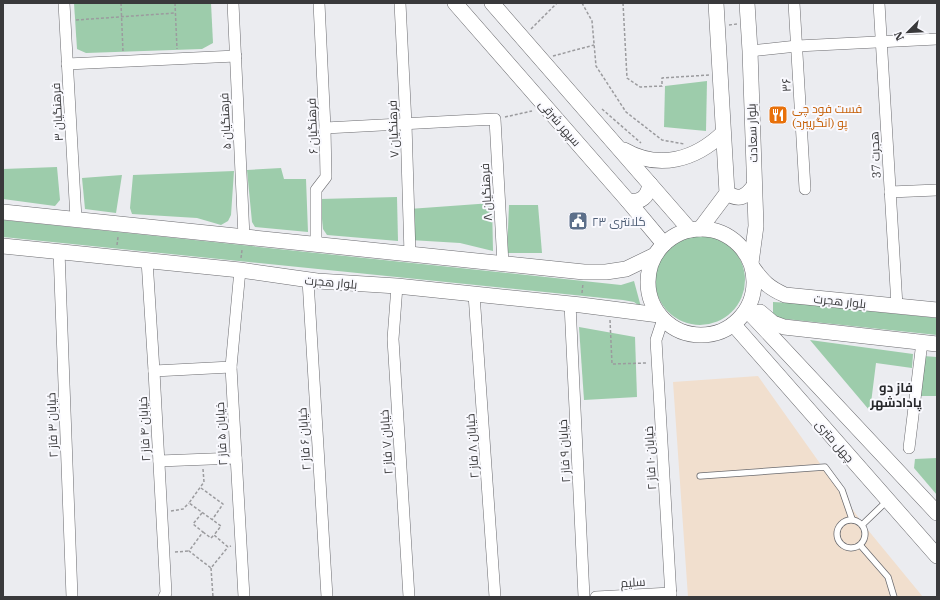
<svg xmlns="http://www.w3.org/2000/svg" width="940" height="600" font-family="'IBM Plex Serif',Cairo,serif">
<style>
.medical{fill:#f1dfce}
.green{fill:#9dccab}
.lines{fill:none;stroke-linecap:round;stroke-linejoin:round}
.service-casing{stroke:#6b6b6f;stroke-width:7}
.minor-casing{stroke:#6b6b6f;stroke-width:12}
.secondary-casing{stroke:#6b6b6f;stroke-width:16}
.path{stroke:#9b9b9e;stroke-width:1.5;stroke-dasharray:3 2;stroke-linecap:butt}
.service{stroke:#fff;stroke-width:5.5}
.minor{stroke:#fff;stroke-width:11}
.secondary{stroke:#fff;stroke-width:15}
.labels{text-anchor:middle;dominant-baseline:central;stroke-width:4;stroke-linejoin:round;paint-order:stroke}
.street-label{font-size:12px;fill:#39393b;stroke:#f9f9fe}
.food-label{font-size:12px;fill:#c56008;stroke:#f9f9fe;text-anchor:start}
.service-label{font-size:12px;fill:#4e5e75;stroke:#f9f9fe;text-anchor:start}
.neighbourhood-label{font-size:13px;font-weight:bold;fill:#28292c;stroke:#f9f9fe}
</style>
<rect width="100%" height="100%" fill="#ebecf0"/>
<path class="medical" d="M758,376L863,524L923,597H688L673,382Z"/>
<g class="green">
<path d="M74,3H211L213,43L202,49L86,53L77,49Z"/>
<path d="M707,81L706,131L664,127L665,86Z"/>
<path d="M57,167L60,200L55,206L3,199V169Z"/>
<path d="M281,168L284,179H306L308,232L255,227L252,222L247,170Z"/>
<path d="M234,171L231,215L228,221L221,225L197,218L132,214L130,208L133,175Z"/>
<path d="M122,175L116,213L85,209L82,178Z"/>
<path d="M397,197L398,241L327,235L323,229L320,199Z"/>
<path d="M492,203L493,251L460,243L410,240L409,209Z"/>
<path d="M509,205H538L542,253H507Z"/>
<path d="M3,220L621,285L634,281L641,307L634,302L623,300L3,237Z"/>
<circle cx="700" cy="280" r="45"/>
<path d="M773,302L791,303L937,318V335L776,318L773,313Z"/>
<path d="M579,327L635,337L637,397L584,400Z"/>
<path d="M810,340L913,354L912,368L876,363L870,411Z"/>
<path d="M923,356L937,357V396H919Z"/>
<path d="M937,458V495L914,468L915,459Z"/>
</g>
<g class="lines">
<g class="service-casing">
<g id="service">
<path d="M700,476L825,467L842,490L852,519"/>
<circle cx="851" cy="534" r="14"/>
<path d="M863,524L887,501"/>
<path d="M861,546L888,577L894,597"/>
</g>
</g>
<g class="minor-casing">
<g id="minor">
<path d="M64,3L76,219"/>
<path d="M233,3L244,237"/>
<path d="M400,3L406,124L410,254"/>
<path d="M794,3L805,189"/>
<path d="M879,3L897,306"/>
<path d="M750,51L797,46L937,39"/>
<path d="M67,64L236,56"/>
<path d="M325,128L495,119L503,264"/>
<path d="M890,192L937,190"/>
<path d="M316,244V190L326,177L325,128L319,3"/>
<path d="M59,251L72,597"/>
<path d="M147,260L154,371L166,593L164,597"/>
<path d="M240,270L231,367L244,597"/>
<path d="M308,280L327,597"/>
<path d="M397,286L393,339L409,597"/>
<path d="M474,294L495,597"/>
<path d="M570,304L584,597"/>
<path d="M663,319L656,340L671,597"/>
<path d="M154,371L231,367"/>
<path d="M909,448L922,342"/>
<path d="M159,461L236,458"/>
<path d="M596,597L671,593"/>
</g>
</g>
<g class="secondary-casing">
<g id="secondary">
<path d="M455,3L628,201L664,244"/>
<path d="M492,3L690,230"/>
<path d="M747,3L750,51L756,226L751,263"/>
<path d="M624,150C659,170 695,160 723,133"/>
<path d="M727,193C739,201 746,197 754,186"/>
<path d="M628,201C641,203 648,197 650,184"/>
<path d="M3,212L584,272H606L626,269L655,255"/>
<circle cx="701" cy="282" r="53"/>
<path d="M700,229L727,193L716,3"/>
<path d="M3,246L240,270L317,281L397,286L581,305L659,315"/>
<path d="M753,268C763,282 769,288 785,295L937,310"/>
<path d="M747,310L937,513"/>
<path d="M760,312L773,323L784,327L937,344"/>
<path d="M734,325L937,556"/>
</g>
</g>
<g class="path">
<path d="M121,3L123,52"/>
<path d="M175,3L177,49"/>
<path d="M582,3L592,21L596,66L626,112L662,140L684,144"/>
<path d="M623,3L627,78L640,87L662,86V78L709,75"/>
<path d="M76,20L175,13"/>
<path d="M729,25L737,24"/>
<path d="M531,29L557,3"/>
<path d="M553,56L594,45"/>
<path d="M602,109L641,143"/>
<path d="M505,117L532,111"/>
<path d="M117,245L118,237"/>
<path d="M241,258L242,250"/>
<path d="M582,293L583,283"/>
<path d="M610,320L612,364L646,363"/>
<path d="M203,469L204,482L189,503L221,526L214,535L228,547L231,546"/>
<path d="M201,488L223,504L212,520"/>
<path d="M171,511L183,509L189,503"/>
<path d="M202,513L193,524L203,532L189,551L211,568L228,547"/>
<path d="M203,532L211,538L214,535"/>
<path d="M175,552L189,551"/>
<path d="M211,568L213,597"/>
</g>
<use href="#service" class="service"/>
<use href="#minor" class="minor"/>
<use href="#secondary" class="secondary"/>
</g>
<defs>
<g id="restaurant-square" transform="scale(1)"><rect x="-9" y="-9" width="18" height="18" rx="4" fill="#e8710a" stroke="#f9f9fe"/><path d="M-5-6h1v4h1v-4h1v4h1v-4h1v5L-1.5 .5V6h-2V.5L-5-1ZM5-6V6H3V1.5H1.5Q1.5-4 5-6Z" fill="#fff"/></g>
<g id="civic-square" transform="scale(1)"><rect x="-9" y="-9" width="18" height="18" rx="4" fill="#5c6f8a" stroke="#f9f9fe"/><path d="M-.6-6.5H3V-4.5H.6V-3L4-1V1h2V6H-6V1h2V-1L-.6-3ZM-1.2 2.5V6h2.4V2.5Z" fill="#fff"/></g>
</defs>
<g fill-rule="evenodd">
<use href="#restaurant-square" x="778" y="115"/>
<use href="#civic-square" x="578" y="221"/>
</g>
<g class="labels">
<g class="street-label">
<text transform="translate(786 85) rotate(-93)">۳۶</text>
<text transform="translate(57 112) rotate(-93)">فرهنگیان ۳</text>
<text transform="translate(225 121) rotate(-93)">فرهنگیان ۵</text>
<text transform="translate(560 123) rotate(49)">سپهر شرقی</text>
<text transform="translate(312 126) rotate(-92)">فرهنگیان ۶</text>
<text transform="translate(393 129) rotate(-92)">فرهنگیان ۷</text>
<text transform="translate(752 133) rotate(-92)">بلوار سعادت</text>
<text transform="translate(875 155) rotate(-93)">هجرت 37</text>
<text transform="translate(486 192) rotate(-93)">فرهنگیان ۸</text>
<text transform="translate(331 282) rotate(5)">بلوار هجرت</text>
<text transform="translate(840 301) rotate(6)">بلوار هجرت</text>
<text transform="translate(52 425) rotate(-92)">خیابان ۳ فاز ۲</text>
<text transform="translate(144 429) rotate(-93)">خیابان ۴ فاز ۲</text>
<text transform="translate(221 434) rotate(-93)">خیابان ۵ فاز ۲</text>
<text transform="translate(304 439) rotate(-94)">خیابان ۶ فاز ۲</text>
<text transform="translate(835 441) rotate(49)">چهل متری</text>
<text transform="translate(386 442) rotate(-94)">خیابان ۷ فاز ۲</text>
<text transform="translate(472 446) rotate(-94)">خیابان ۸ فاز ۲</text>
<text transform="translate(564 451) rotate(-93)">خیابان ۹ فاز ۲</text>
<text transform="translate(650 458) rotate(-93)">خیابان ۱۰ فاز ۲</text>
<text transform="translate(633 582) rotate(-3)">سلیم</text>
</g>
<g class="food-label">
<text x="792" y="108">فست فود چی<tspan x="792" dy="14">پو (انگریبرد)</tspan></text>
</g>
<g class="service-label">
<text x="592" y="221">کلانتری ۲۳</text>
</g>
<g class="neighbourhood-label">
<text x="896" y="387">فاز دو<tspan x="896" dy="15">پادادشهر</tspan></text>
</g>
</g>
<rect width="940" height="600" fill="none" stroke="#39393b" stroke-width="8"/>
<g transform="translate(908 32) rotate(246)" stroke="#f9f9fe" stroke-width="3" paint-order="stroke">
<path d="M0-3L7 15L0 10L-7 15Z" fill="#39393b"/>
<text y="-6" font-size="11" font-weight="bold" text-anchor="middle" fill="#39393b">N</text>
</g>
</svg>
